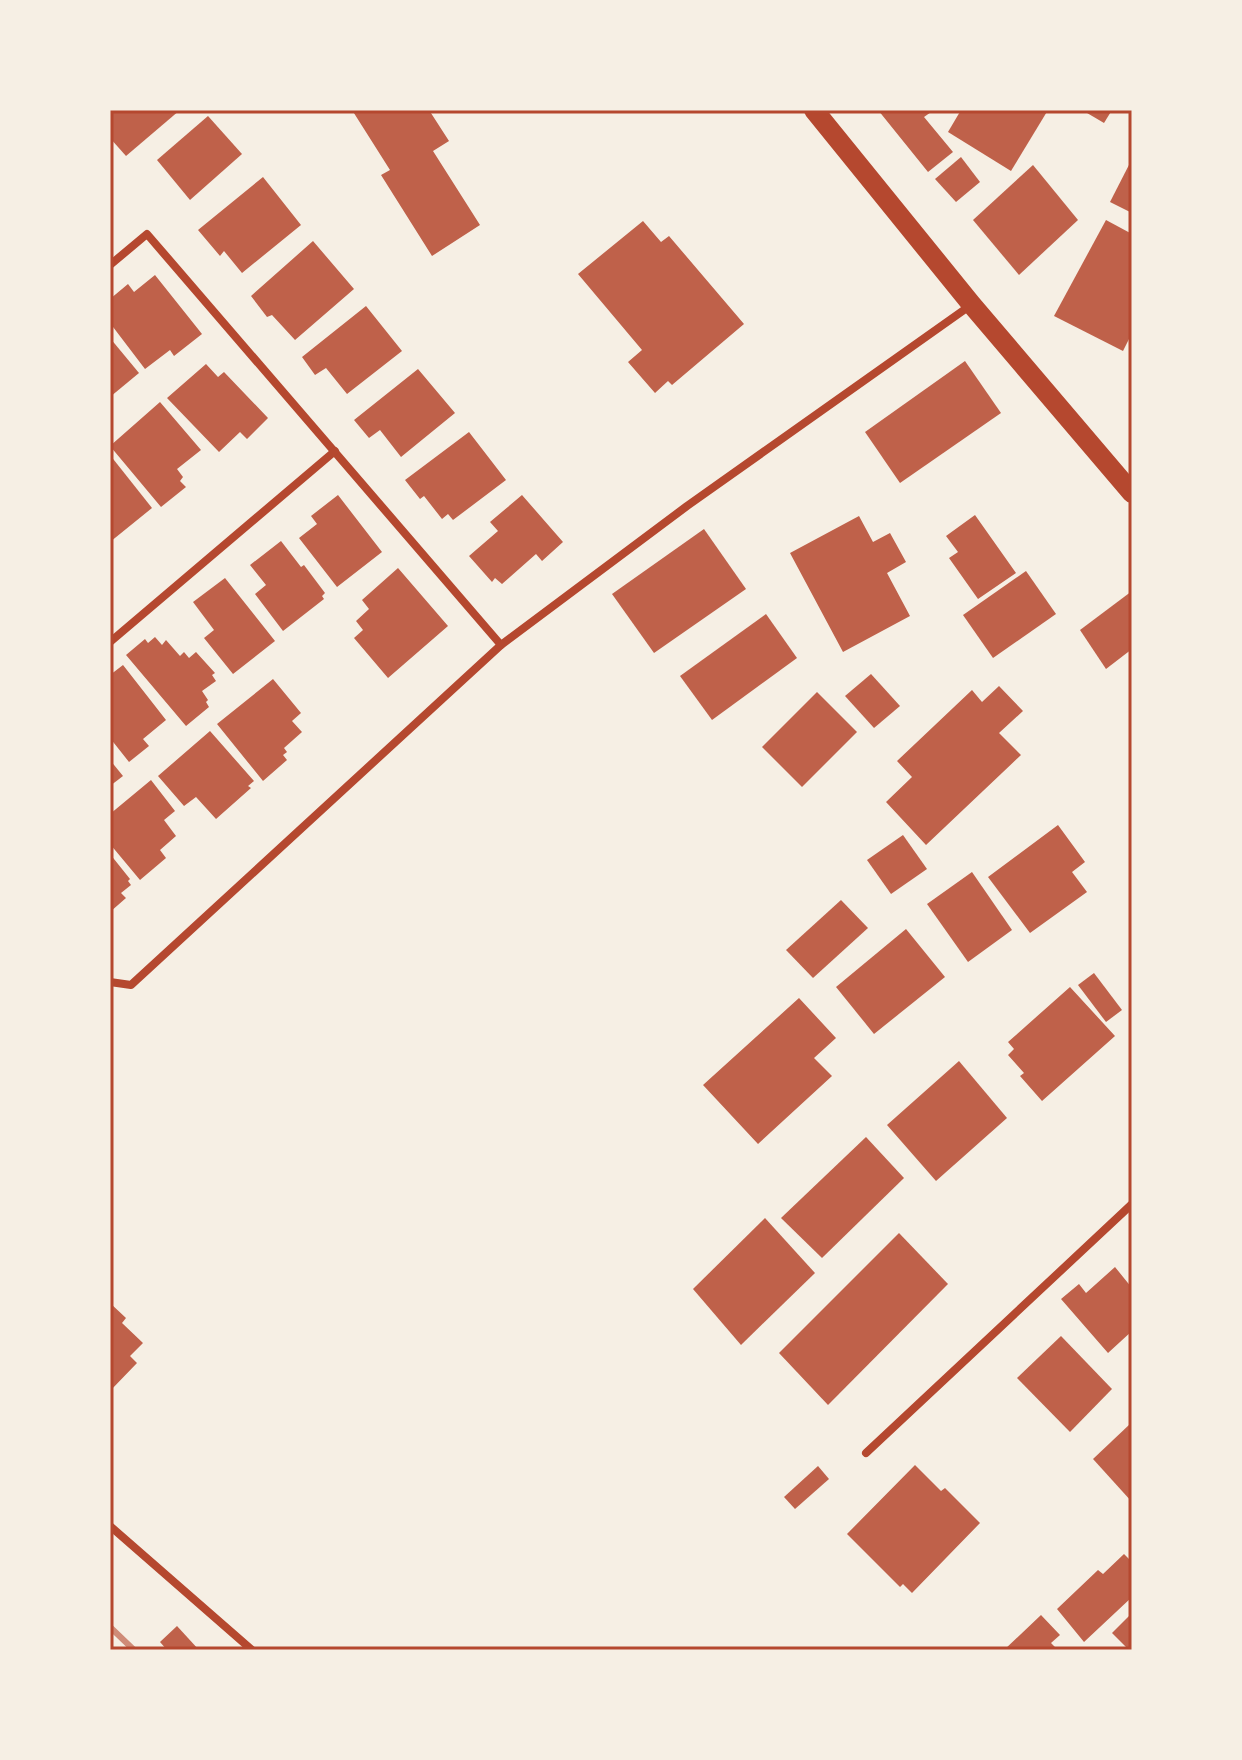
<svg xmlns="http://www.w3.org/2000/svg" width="1242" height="1760" font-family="Raleway,sans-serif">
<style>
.building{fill:#bf614a}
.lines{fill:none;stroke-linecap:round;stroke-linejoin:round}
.minor{stroke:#b5482f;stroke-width:8}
.primary{stroke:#b5482f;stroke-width:20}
.rail{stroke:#cf8b77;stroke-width:6}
.neatline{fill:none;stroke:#b5482f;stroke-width:3}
</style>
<rect width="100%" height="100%" fill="#f6efe4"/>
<g class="building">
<path d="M110,110H180L126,156L110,138Z"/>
<path d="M352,110H429L449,141L433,151L480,225L432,256L381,175L390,170Z"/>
<path d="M878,110H934L924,117L953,152L928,172Z"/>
<path d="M961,110H1048L1011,171L948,132Z"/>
<path d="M1082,110H1112L1104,123Z"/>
<path d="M208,116L242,154L190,200L157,160Z"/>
<path d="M961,157L980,182L956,202L935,179Z"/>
<path d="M1132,159V213L1110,202Z"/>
<path d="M1033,165L1078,220L1019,275L973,220Z"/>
<path d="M263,177L301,225L242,273L224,251L220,256L198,230Z"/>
<path d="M1106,220L1132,234V333L1123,351L1054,316Z"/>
<path d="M643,221L661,242L669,236L744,324L672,385L668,381L655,393L628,362L642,350L578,274Z"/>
<path d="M313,241L354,289L295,340L272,315L267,317L251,296Z"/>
<path d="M155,275L202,334L174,356L170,350L145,369L110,323V299L128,284L134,292Z"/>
<path d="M366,306L402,351L347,394L326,368L315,375L302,357Z"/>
<path d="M110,338L139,373L110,397Z"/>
<path d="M965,361L1001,413L900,483L865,432Z"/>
<path d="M206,364L218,377L224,372L268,418L247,439L240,432L219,452L167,398Z"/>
<path d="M418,369L455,413L401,457L380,430L369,438L354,420Z"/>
<path d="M160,402L201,450L177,469L183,477L180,481L186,487L161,507L110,446Z"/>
<path d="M469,432L506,480L453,520L448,514L442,519L424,496L420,499L405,480Z"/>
<path d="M110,455L152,508L110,542Z"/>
<path d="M338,495L382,552L337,587L299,538L317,524L311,516Z"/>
<path d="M522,495L563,542L542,561L536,554L502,584L495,578L492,582L469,556L498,531L490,522Z"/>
<path d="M975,515L1016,573L978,599L949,558L958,552L946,536Z"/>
<path d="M859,516L873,542L890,533L906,562L887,573L910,616L843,652L790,553Z"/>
<path d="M704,529L746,589L654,653L612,594Z"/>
<path d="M281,541L301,567L304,565L325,593L322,596L324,599L283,631L255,594L266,585L250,565Z"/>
<path d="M398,568L448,626L388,678L354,638L363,630L356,621L369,609L362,600Z"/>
<path d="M1026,571L1056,614L993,658L963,615Z"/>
<path d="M225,578L275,641L233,674L204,638L214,630L193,602Z"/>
<path d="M1132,591V649L1106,669L1080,630Z"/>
<path d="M766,614L797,658L712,720L680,676Z"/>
<path d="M155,637L162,645L166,640L180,656L184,652L189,658L196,652L215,673L212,675L216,681L202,691L208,700L206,702L209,707L186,726L126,655L145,639L148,643Z"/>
<path d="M123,665L166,720L143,739L149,746L129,762L110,738V675Z"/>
<path d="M871,674L900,706L874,728L845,696Z"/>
<path d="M273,679L301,713L292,721L302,732L284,748L287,752L283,755L287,760L263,781L217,724Z"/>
<path d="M999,686L1023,711L999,733L1021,755L926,845L886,802L912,777L897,761L972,690L982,702Z"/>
<path d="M817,692L857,732L802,787L762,747Z"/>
<path d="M210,731L254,781L248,786L251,788L216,819L196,797L184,806L158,776Z"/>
<path d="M110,760L123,776L110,786Z"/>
<path d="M151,780L175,811L164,820L176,836L160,850L166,858L140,880L110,844V814Z"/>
<path d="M1058,825L1085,862L1072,872L1087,892L1030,933L988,877Z"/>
<path d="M903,835L927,869L891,894L867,860Z"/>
<path d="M110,854L130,879L128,881L131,885L121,893L126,898L110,912Z"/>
<path d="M972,872L1012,930L968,962L927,904Z"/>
<path d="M841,900L868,928L813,978L786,950Z"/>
<path d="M906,929L945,977L874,1034L836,987Z"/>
<path d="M1094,973L1122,1010L1106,1022L1078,985Z"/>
<path d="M1070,987L1115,1036L1042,1101L1020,1076L1024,1073L1008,1055L1014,1049L1008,1042Z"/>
<path d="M799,998L836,1038L814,1058L832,1076L758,1144L703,1085Z"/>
<path d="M959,1061L1007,1118L936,1181L887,1125Z"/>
<path d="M866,1137L904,1178L822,1258L781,1218Z"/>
<path d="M765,1218L815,1273L741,1345L693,1289Z"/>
<path d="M899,1233L948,1284L828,1405L779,1353Z"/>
<path d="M1115,1267L1132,1288V1331L1108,1353L1061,1299L1079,1284L1086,1293Z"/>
<path d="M110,1303L126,1318L122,1323L143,1343L130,1356L137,1363L110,1391Z"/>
<path d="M1061,1336L1112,1389L1070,1432L1017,1378Z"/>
<path d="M1130,1424L1132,1425V1502L1093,1459Z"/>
<path d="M915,1465L941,1491L945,1488L980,1523L912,1593L903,1584L900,1587L847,1534Z"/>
<path d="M818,1466L829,1479L795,1509L784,1497Z"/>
<path d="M1124,1554L1132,1562V1597L1084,1642L1057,1609L1098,1570L1103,1574Z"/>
<path d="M1132,1613V1650H1129L1112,1633Z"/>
<path d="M1041,1615L1060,1635L1051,1643L1058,1650H1004Z"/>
<path d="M177,1626L199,1650H167L160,1642Z"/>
</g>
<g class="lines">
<g class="minor">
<path d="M110,265L147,234L501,645"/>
<path d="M110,642L335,451"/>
<path d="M110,982L131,985L501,645L687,506L971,305"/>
<path d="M866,1453L1132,1204"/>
<path d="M110,1526L252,1650"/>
</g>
<path class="primary" d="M814,110L972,305L1132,493"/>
<path class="rail" d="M110,1627L134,1650"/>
</g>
<rect width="1242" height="1760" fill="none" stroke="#f6efe4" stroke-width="224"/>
<rect x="112" y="112" width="1018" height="1536" class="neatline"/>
</svg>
